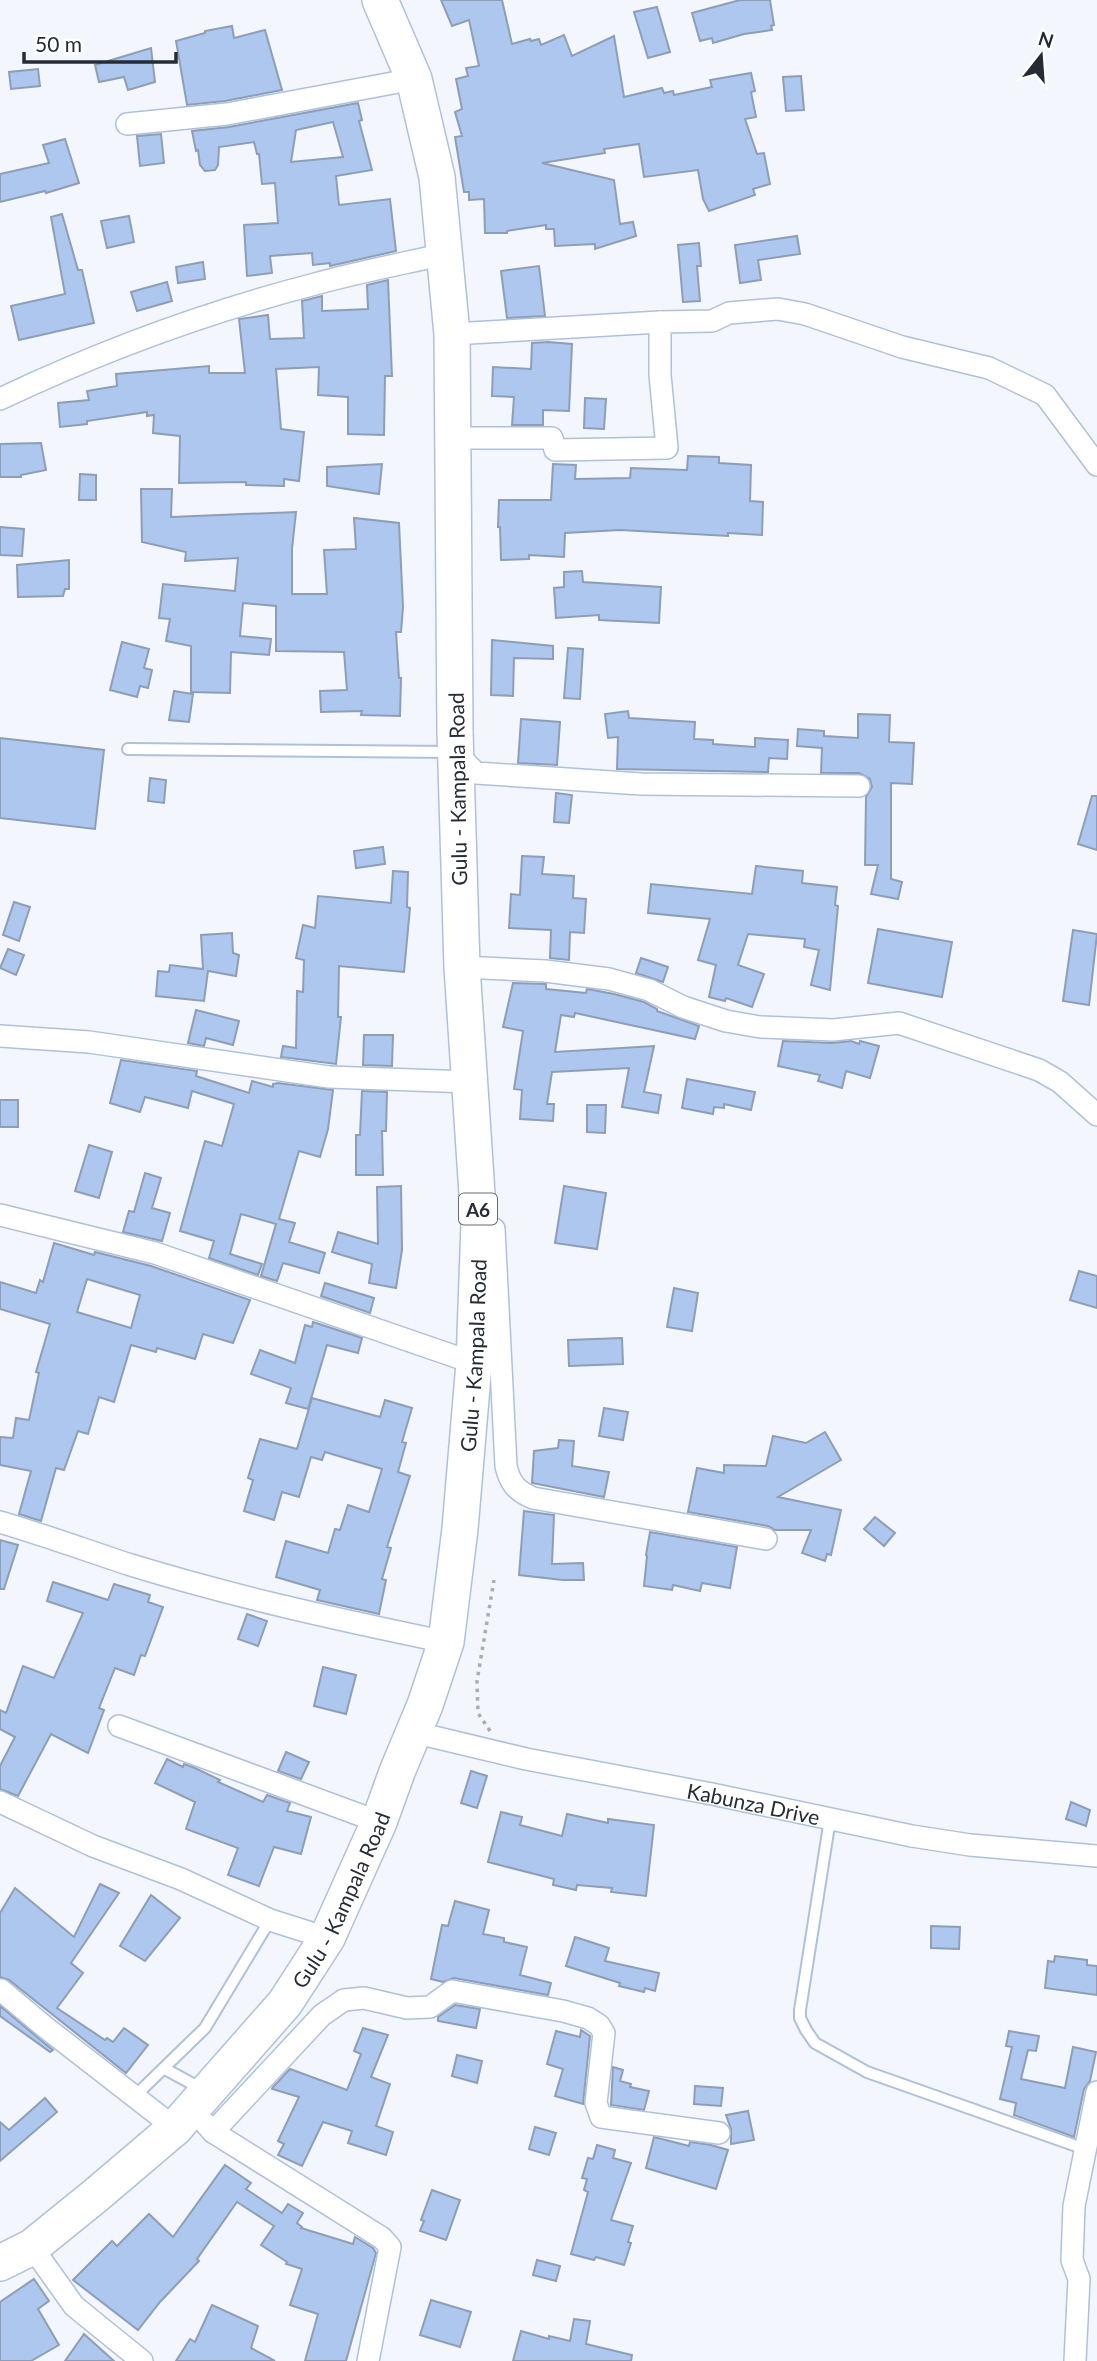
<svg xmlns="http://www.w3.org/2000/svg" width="1097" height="2361" font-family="Lato,sans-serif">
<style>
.building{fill:#adc7ee;stroke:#8d9eb6;stroke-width:2;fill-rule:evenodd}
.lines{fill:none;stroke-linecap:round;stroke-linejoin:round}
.lane-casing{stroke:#afc1da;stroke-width:14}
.street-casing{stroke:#afc1da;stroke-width:24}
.primary-casing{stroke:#afc1da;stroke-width:38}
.path{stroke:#a8acb4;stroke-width:3.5;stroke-dasharray:3.5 5;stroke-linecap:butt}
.lane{stroke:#fff;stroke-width:10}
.street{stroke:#fff;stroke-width:21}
.primary{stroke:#fff;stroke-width:35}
.labels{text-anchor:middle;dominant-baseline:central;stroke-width:5;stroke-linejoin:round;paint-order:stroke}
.shield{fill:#fff;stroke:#666b72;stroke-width:2}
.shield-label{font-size:19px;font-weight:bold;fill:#252c36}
.street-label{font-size:21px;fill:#252c36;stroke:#fff}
</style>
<rect width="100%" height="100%" fill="#f3f6fc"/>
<g class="building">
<path d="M441,0H502L512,44L530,39L531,41L539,39L541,45L564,35L572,56L614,36L624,97L662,88L664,93L673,91L674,95L712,87L710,80L751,73L755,91L751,92L756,117L745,119L757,154L764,153L770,184L753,189L755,195L709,211L703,199L698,170L644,177L639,144L604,149L605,153L542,163L614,180L620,224L633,222L636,236L595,249V244L555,246L554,229H546V225L507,231V233H485L484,199L469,200V192H464L455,137L462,136L455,112L462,109L456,79L468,76L466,68L479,66L469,20L452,26Z"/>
<path d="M740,0H770L774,25L771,26L772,30L744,34L713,43L712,38L700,41L692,13Z"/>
<path d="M657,7L670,52L648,58L634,12Z"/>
<path d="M232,26L234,38L265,30L282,90L225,101L187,105L176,41L205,33V31Z"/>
<path d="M151,48L155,82L128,90L124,77L99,82L95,65Z"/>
<path d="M38,69L40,86L11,89L9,72Z"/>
<path d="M801,76L804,110L786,111L783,77Z"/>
<path d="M358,103L362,120L359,121L372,170L336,176L339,205L390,199L396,251L330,266V263L313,265L312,253L270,256L272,273L247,276L244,225L278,223L275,183L262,184L259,154H257L254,142L219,147L218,165L215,170L205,171L200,165L198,150L196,151L192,131L229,127ZM333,122L343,157L291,162L296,130Z"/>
<path d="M161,134L164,163L140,166L137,136Z"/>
<path d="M65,139L79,183L46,193L45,191L0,202V174L49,163L43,145Z"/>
<path d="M62,214L78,270H82L94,323L19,340L11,306L65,294L51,217Z"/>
<path d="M129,216L134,242L107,248L101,221Z"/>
<path d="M797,236L800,254L758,260L761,280L740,283L735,245Z"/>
<path d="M699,243L701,266H697L700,301L683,302L678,245Z"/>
<path d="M203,262L205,279L178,283L176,267Z"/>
<path d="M539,266L545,316L507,318L501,271Z"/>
<path d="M388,280L392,376H385L384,435L348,434V397L318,395L319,367L276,369L281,429L304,432L299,481L284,479V486L246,485V482L179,483L180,436L153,433L154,415L147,416V412L87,421V424L60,427L58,403L89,400L87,391L117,386L116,374L209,366V373H245L239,319L268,315L270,339L304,338L302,301L322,296V311L368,309L367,285Z"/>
<path d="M167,282L172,301L137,311L131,292Z"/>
<path d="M548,342L572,344L569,411L543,410V425H512L514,397L492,396L493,367L531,369L532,343Z"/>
<path d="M585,398L606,399L604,429L584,428Z"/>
<path d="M41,443L46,470L21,475V477H0V444Z"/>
<path d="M688,456L719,457V463L751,465L750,501L763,502L762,535L728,533V536L620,530L565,533L564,557L529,555V559L501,560L500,527H498L499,500H551L553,464L576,465L575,479L630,478L631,468L687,470Z"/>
<path d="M382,464L379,494L327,486V467Z"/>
<path d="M80,474L96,475V500H79Z"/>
<path d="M141,489H172L171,517L296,512L292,549V594H327L324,550L356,549L354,518L399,523L403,607L401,632H396L399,678H401L400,716L361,715L362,711L321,712L320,691L347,690L344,652L276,651V606L243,603L240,636L271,639L269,655L231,652L230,693L191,692V646L166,641L170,619L159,618L163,584L235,591L238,558L185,561L186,552L142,542Z"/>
<path d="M0,527L24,529L22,556L0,555Z"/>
<path d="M69,560V589H65L63,596L18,597L17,565Z"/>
<path d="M582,571L583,582L661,587L659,623L599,620V615L556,618L554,588L564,587V572Z"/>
<path d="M492,640L553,646V659L514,658L513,696L491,695Z"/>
<path d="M122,642L149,649L144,668L152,670L148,688L140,686L137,697L110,690Z"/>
<path d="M568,648L583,649L580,699L564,698Z"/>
<path d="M174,691L193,694L189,722L169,720Z"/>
<path d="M628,711L629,718L695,722L694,739L713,740V744L755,747V738L788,740L787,759L769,758L768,772L617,769L618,737L608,738L605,714Z"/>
<path d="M858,714L890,715L889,742L914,743L912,784L891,783V879L902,882L898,899L871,894L878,865H865L866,797L872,787L870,779L859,773H821L822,748L797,746L798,729L824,731V736L858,738Z"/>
<path d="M521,719L560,722L557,765L518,763Z"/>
<path d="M0,738L104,750L95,829L0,818Z"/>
<path d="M150,778L166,780L164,803L148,801Z"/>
<path d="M556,793L572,795L569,823L554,822Z"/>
<path d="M1092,796H1097V850L1078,844Z"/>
<path d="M383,847L385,864L356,868L354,851Z"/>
<path d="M522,856L544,857L542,874L574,876L573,898L586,899L584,933L570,932L569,960L550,958L551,930L509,928L511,894L520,895Z"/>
<path d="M756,866L803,871L802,883L837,887L835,905L838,906L830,990L811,985L819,950L804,947L805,939L748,934L738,965L764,974L752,1007L726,998L725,1001L709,997L716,965L698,960L710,919L648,913L651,884L752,894Z"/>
<path d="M393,871L408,872L407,907L410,908L404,972L339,966L338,1017H341L336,1064L281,1057L283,1046L296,1048L297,991L303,992L304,960L296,958L303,925L315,928L318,896L391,903Z"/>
<path d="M14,902L30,907L19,941L3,935Z"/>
<path d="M878,929L952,942L942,997L868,983Z"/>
<path d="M1073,930L1097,934L1089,1005L1063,1001Z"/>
<path d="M232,933L233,953L239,955L236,976L208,971L204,1001L156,996L158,971L169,972L170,965L203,969L201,935Z"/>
<path d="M8,949L24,955L16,975L0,968Z"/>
<path d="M641,958L668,967L663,982L636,973Z"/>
<path d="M513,983L546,984V989L586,993L587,989L614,994L644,1002L657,1009V1011L699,1026L695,1039L575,1013L574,1017L561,1015L555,1052L654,1046L644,1092L661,1095L658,1113L622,1107L629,1068L552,1072L547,1104H554L553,1121L520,1119L522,1090L514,1089L523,1031L503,1027Z"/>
<path d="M196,1010L239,1021L233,1045L206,1038L204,1046L188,1043Z"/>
<path d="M364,1035H393L392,1066L363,1065Z"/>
<path d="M783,1041L832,1043L851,1041L859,1044L860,1041L879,1046L870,1078L846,1071L842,1088L818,1081L820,1075L778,1066Z"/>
<path d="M121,1060L197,1071L196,1076L249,1093L252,1081L273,1087V1084L278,1083L333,1090L328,1129L320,1157L299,1151L279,1219L295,1223L289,1242L325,1253L319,1273L283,1263L277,1281L261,1276L276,1224L241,1214L230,1254L262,1264L258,1275L209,1258L214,1241L180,1231L205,1141L222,1146L234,1104L192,1091L188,1108L145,1097L140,1112L110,1103Z"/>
<path d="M687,1079L755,1092L751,1110L724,1104V1108L714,1107L713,1114L682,1108Z"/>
<path d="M362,1091L387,1092L386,1131H382L383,1175H356V1135H360Z"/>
<rect x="0" y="1100" width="18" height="27"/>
<path d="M587,1105H606L605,1133L587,1132Z"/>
<path d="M89,1145L112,1152L99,1198L75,1191Z"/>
<path d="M145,1173L161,1178L152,1208L170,1213L162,1241L123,1232L129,1211L134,1212Z"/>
<path d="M401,1186L402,1250L396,1288L369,1283L372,1264L332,1252L338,1232L378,1244L377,1187Z"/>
<path d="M564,1186L606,1193L597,1249L555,1243Z"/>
<path d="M54,1243L94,1255L95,1252L151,1266L250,1300L233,1343L203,1334L195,1359L157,1348L156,1352L131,1345L114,1402L99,1397L88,1434L78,1431L64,1470L56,1468L41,1521L19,1514L31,1471L0,1465V1437L13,1438L16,1418L29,1420L39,1373L36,1372L50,1324L0,1309V1282L36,1293L40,1280L43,1282ZM87,1279L140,1295L131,1328L77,1312Z"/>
<path d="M1079,1271L1097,1276V1308L1070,1300Z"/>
<path d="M325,1283L374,1298L370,1313L321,1296Z"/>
<path d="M674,1288L698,1293L692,1331L667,1327Z"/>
<path d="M313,1322L362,1338L358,1353L327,1345L308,1409L286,1403L291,1388L251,1374L260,1350L295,1363L305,1325L312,1327Z"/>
<path d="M622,1338L623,1364L569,1366L568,1340Z"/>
<path d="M312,1398L380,1417L385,1400L412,1408L402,1442L406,1443L398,1472L410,1476L387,1547L391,1548L382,1579L386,1580L379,1614L317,1600L320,1590L276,1577L286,1541L328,1553L335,1529L340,1530L348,1505L369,1512L382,1469L325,1452L322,1460L311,1457L299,1497L282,1492L274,1520L244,1511L253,1480L248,1478L260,1439L297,1449Z"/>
<path d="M604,1408L628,1412L623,1440L599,1436Z"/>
<path d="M825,1432L841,1460L778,1497L841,1510L831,1555L827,1554L825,1561L802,1553L811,1530H775L768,1526L688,1512L697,1468L724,1473V1465L766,1466L773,1436L806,1443Z"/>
<path d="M559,1440L574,1441L572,1466L609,1472L604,1497L532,1483L534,1451L558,1448Z"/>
<path d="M524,1511L554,1515L552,1564L583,1563L584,1580H563L519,1575Z"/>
<path d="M875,1517L895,1533L884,1546L864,1529Z"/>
<path d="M650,1532L737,1547L730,1588L702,1583L700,1591L673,1585L672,1590L644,1586L647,1556L646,1555Z"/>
<path d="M0,1540L18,1545L4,1589H0Z"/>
<path d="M53,1582L108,1600L114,1584L150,1595L148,1602L163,1607L145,1656L141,1655L134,1675L115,1668L99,1708L104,1710L88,1753L51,1734L18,1796L0,1789V1766L15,1737L0,1729V1710L6,1713L23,1666L54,1678L83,1613L47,1601Z"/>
<path d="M247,1614L267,1621L258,1646L238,1639Z"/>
<path d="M323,1667L356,1675L346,1714L314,1706Z"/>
<path d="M286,1752L309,1762L301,1779L278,1771Z"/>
<path d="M167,1759L183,1767L184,1764L195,1768L220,1780L218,1782L263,1802L267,1795L290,1803L287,1811L311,1817L301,1854L274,1847L259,1886L228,1875L238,1848L186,1829L195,1802L155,1783Z"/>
<path d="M471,1771L487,1776L477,1808L461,1803Z"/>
<path d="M1071,1802L1090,1810L1086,1826L1066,1819Z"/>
<path d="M501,1812L522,1817L520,1825L562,1836L567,1814L608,1823V1819L654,1825L646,1896L611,1892L612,1888L577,1885L576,1890L553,1885L554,1879L488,1862Z"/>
<path d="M100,1884L119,1893L71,1963L83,1973L57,2008L105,2040L107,2038L113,2042L124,2028L148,2045L126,2073L9,1980L0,1977V1913L15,1888L74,1937Z"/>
<path d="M151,1895L180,1918L145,1961L120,1946Z"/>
<path d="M455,1901L489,1910L483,1934L504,1938V1942L527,1947L520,1975L551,1983L548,1995L454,1978L443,1982L431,1979L442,1925L448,1926Z"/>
<path d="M931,1926L960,1927L959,1949L931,1948Z"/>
<path d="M575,1937L609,1948L605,1961L659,1973L655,1991L645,1988L644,1992L619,1986L620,1983L566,1966Z"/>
<path d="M1055,1956L1087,1960V1965L1097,1966V1995L1045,1988L1048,1961L1054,1962Z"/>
<path d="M455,2005L480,2009L476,2028L438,2021V2017Z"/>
<path d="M0,2006L37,2037L53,2050L50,2052L0,2016Z"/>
<path d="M363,2028L388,2035L371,2077L390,2084L376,2126L393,2132L386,2155L348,2143L352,2131L323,2122L302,2166L278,2155L284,2144L278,2141L299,2097L272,2089L273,2087L290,2069L347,2090L361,2054L354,2051Z"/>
<path d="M581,2030L590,2036L583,2104L555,2096L563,2069L547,2064L556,2031L580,2037Z"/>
<path d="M1009,2031L1039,2036L1036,2051L1028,2050L1021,2079L1065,2088L1073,2047L1096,2052L1090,2081L1084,2089L1074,2137L1014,2115L1016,2103L1000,2099L1012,2047L1006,2046Z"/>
<path d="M457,2055L482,2061L477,2083L452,2076Z"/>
<path d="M613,2067L623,2070L620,2081L631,2084L630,2087L649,2091L644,2110L611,2105Z"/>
<path d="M695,2086L723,2088L721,2106L694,2104Z"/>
<path d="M45,2098L57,2112L0,2161V2122L9,2130Z"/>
<path d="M748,2111L754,2140L731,2144V2129L726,2115Z"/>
<path d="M535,2127L556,2133L549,2155L529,2149Z"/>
<path d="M654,2137L689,2146L690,2142L711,2145L728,2150L716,2189L646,2168Z"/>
<path d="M597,2145L615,2150L613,2158L631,2163L611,2220L633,2226L628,2242L631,2243L624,2265L596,2257L594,2260L571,2254L588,2192L584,2190L587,2179L582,2178L588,2158L593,2159Z"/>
<path d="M225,2165L251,2183L246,2189L282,2213L288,2204L303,2213L297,2223L302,2227L301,2228L353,2244L355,2237L373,2248L376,2253L373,2264L346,2361H305L318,2314L290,2305L302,2269L286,2264L287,2262L261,2245L274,2226L237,2202L197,2259L199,2261L160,2302L138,2330L73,2280L112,2241L117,2246L149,2214L173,2237Z"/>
<path d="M432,2190L460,2200L446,2240L420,2231L424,2221L421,2220Z"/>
<path d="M537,2260L560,2266L556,2281L533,2275Z"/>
<path d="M34,2279L49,2301L38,2309L59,2345L31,2361H0V2302Z"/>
<path d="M431,2300L471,2312L460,2347L420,2335Z"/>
<path d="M212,2305L258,2326L251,2348L275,2361H176L190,2339L195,2342Z"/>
<path d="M574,2319L590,2321L586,2344L632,2355L631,2361H513L521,2331L549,2339V2336L570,2341Z"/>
<path d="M84,2334L114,2361H65Z"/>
</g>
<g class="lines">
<g class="lane-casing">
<g id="lane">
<path d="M128,749L451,752"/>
<path d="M830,1819L800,2010V2018L806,2030L815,2043L867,2072L1085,2149"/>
<path d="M165,2069L202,2089"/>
<path d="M135,2096L205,2028L270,1920"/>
</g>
</g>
<g class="street-casing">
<g id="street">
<path d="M127,124L227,114L414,79"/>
<path d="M452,334L660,322"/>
<path d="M0,399C101,351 207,312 315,284C358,272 401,264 445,254"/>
<path d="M454,438H552L555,450L667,448L660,375V322L712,321L729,313L778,309L805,314L902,347L989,368L1045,395L1097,465"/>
<path d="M455,752L476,773L641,784L859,786"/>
<path d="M462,967L545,971L609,979L649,990L683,1007L726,1021L760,1027L833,1030L899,1023L1039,1070L1060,1082L1097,1115"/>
<path d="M0,1036L89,1042L329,1077L469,1082"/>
<path d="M0,1215L155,1253L474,1363"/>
<path d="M494,1229L506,1466C510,1484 517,1491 533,1498L766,1539"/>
<path d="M0,1522C44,1535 88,1551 131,1565C235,1597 340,1620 446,1642"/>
<path d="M119,1726L379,1822"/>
<path id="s1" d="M413,1732L526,1759L712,1794L912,1836L970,1845L1097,1856"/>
<path d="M0,1802L93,1846L181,1879L270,1920L327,1938"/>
<path d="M1,1990L45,2027L175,2128"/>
<path d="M206,2124L213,2132L382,2238L390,2247L368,2361"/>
<path d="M213,2132L322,2015L344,2000L364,1998L407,2008L430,2007L452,1991L563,2011L588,2018L599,2025L604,2033L596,2103L601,2117L719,2133"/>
<path d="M32,2247L74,2306L142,2361"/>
<path d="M1075,2361L1079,2279L1072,2260L1074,2206L1097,2092"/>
</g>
</g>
<g class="primary-casing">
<g id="primary">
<path id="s2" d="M0,2263L32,2247L95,2196L175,2128L285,2003L327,1938L379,1822L397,1772L425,1705L446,1642L460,1529L474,1363L479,1224L462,967L455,732L452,334L437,177L414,79L380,0"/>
</g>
</g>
<path class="path" d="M490,1731L478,1713L477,1681L494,1580"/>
<use href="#lane" class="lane"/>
<use href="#street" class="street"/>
<use href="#primary" class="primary"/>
</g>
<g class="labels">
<rect class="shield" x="459" y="1193.5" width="38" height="31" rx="5"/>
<g class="shield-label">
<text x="478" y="1209">A6</text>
</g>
<g class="street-label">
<text transform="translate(457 789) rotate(-91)">Gulu - Kampala Road</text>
<text stroke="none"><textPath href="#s2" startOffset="1073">Gulu - Kampala Road</textPath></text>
<text stroke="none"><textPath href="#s1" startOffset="348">Kabunza Drive</textPath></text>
<text stroke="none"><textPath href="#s2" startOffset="506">Gulu - Kampala Road</textPath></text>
</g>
</g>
<g transform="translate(1041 56) rotate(17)" stroke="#ffffff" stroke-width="5" paint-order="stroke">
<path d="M0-5L12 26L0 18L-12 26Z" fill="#252c36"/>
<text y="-10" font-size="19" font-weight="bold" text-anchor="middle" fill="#252c36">N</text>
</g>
<path d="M24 52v10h152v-10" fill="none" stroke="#252c36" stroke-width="3.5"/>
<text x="35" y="52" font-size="21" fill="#252c36" stroke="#ffffff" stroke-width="5" paint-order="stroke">50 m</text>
</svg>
